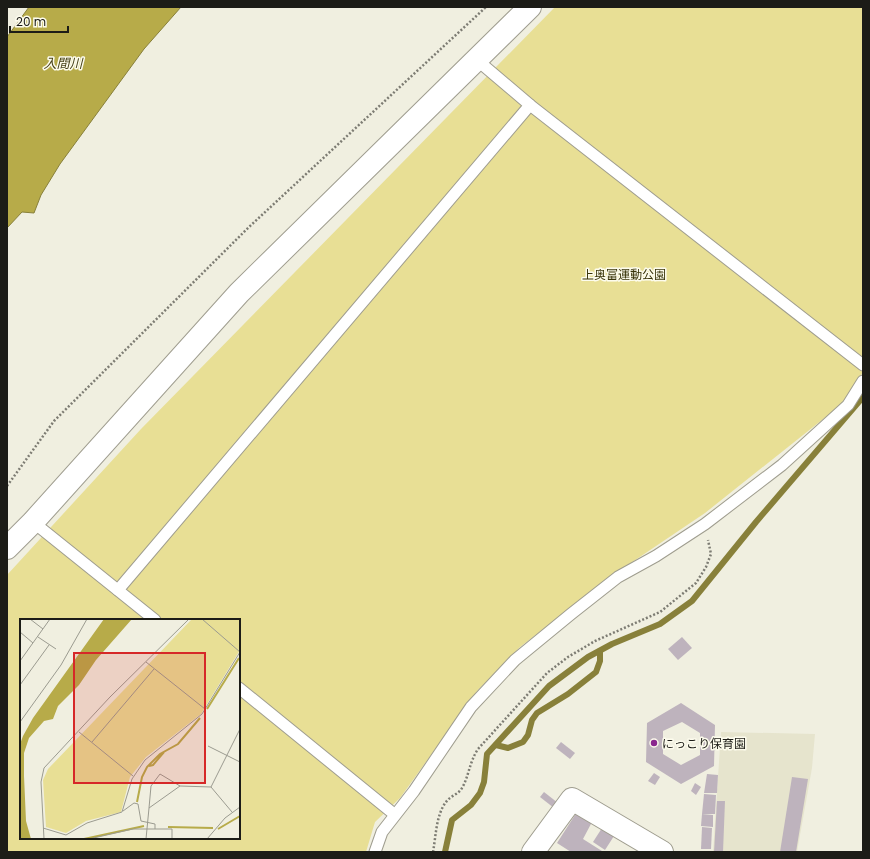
<svg xmlns="http://www.w3.org/2000/svg" width="870" height="859" font-family="Poppins,'Noto Sans JP',sans-serif">
<style>
.built{fill:#e6e4cd}
.green{fill:#e8df95;fill-rule:evenodd}
.water{fill:#b7ab49;stroke:#88803a}
.lines{fill:none;stroke-linecap:round;stroke-linejoin:round}
.stream{stroke:#88803a;stroke-width:6}
.building{fill:#beb3bd;fill-rule:evenodd}
.lane-casing{stroke:#9f9d8f;stroke-width:13}
.street-casing{stroke:#9f9d8f;stroke-width:24}
.path{stroke:#7d7c73;stroke-width:2.5;stroke-dasharray:2 2;stroke-linecap:butt}
.lane{stroke:#fff;stroke-width:11}
.street{stroke:#fff;stroke-width:22}
.poi-dot{fill:#8a268e;stroke:#fdfced;stroke-width:1.5}
.labels{text-anchor:middle;dominant-baseline:central;stroke-width:3;stroke-linejoin:round;paint-order:stroke}
.park-label{font-size:12px;fill:#383308;stroke:#fdfced}
.poi-label{font-size:12px;fill:#1c1c17;stroke:#fdfced;text-anchor:start}
.water-label{font-size:13px;font-style:italic;fill:#48431a;stroke:#fdfced}
.inset-river{fill:none;stroke:#b7ab49;stroke-width:2}
.inset-road{fill:none;stroke:#9b9b90;stroke-width:1}
.view{fill:#d62828;fill-opacity:0.15;stroke:#d62828;stroke-width:2}
.inset-edge{fill:none;stroke:#1c1c17;stroke-width:2}
</style>
<rect width="100%" height="100%" fill="#f0efe0"/>
<path class="built" d="M721,732L815,734L812,768L797,852H713Z"/>
<path class="green" d="M555,7H863V372L842,404L705,513L616,573L520,647L477,691L400,798L375,822L366,852H7V575L141,429ZM21,620H239V838H21Z"/>
<path class="water" d="M29,7H181L144,49L60,164L41,195L34,213L22,212L7,228V37Z"/>
<g class="lines">
<g class="stream">
<path d="M496,745L508,748L523,742L528,735L532,720L537,713L568,694L596,672L600,661V651"/>
<path d="M445,852L452,820L471,805L480,793L484,782L487,754L549,686L588,657L612,644L660,624L692,601L756,522L863,397"/>
</g>
</g>
<g class="building">
<path d="M682,637L692,648L678,660L668,649Z"/>
<path d="M681,703L715,725L714,766L681,784L646,762L647,723ZM682,722L700,733V755L681,765L663,754V731Z"/>
<path d="M561,742L575,753L570,759L556,748Z"/>
<path d="M654,773L660,777L655,785L648,781Z"/>
<path d="M707,774L718,775L717,793H704Z"/>
<path d="M792,777L808,779L796,852H780Z"/>
<path d="M695,783L701,787L696,795L691,791Z"/>
<path d="M544,792L558,803L554,808L540,797Z"/>
<path d="M704,794L716,795L715,814H702Z"/>
<path d="M717,801H725L723,852H714Z"/>
<path d="M577,812L592,822L583,839L602,851L601,852H571L557,843Z"/>
<path d="M702,814L713,815V827L701,826Z"/>
<path d="M702,827L712,828L711,849H701Z"/>
<path d="M602,828L614,836L605,850L593,842Z"/>
</g>
<g class="lines">
<g class="lane-casing">
<g id="lane">
<path d="M477,60L530,105L863,365"/>
<path d="M33,522L155,620"/>
<path d="M118,590L530,105"/>
<path d="M239,688L394,814"/>
<path d="M375,852L382,832L414,791L471,707L515,660L571,614L618,577L656,556L705,524L782,465L848,405L863,381"/>
</g>
</g>
<g class="street-casing">
<g id="street">
<path d="M7,548L33,522L239,293L530,7"/>
<path d="M533,852L572,799L662,852"/>
</g>
</g>
<g class="path">
<path d="M7,486L54,421L249,227L486,7"/>
<path d="M433,852C436,836 436,815 446,802C450,796 459,794 462,788C469,776 469,763 478,749L547,673L568,657L595,641L660,612L696,583L706,567L711,554L708,540"/>
</g>
<use href="#lane" class="lane"/>
<use href="#street" class="street"/>
</g>
<circle class="poi-dot" cx="654" cy="743" r="4"/>
<g class="labels">
<g class="park-label">
<text x="624" y="274">上奥富運動公園</text>
</g>
<g class="poi-label">
<text x="662" y="743">にっこり保育園</text>
</g>
<g class="water-label">
<text x="63" y="63">入間川</text>
</g>
</g>
<g transform="translate(20 619)">
<rect width="220" height="220" fill="#f0efe0"/>
<path d="M172,0H220V31L181,95L126,138L110,158L101,193L66,202L46,214L26,208L23,161L28,150Z" fill="#e8df95"/>
<path d="M84,0H112L76,41L59,66L38,87L33,100L24,102L9,119L4,134V157L6,202L11,220H0V125L3,117L13,99Z" fill="#b7ab49"/>
<path class="inset-river" d="M187,90L219,39M129,147L133,146L144,133M117,183L122,158L127,148L140,135L158,125L180,99M148,208L193,209M198,210L220,197M64,220L124,207"/>
<path class="inset-road" d="M10,0L23,10M182,0L220,33M0,13L13,24M18,18L36,30M0,42L30,0M126,43L185,90M0,66L29,26M0,103L41,46L67,0M59,113L113,157M72,123L134,50M188,127L220,143M191,168L220,110M129,189L131,167L140,155L160,167M103,192L114,184L118,185L121,202L135,205V210M23,209L46,216L67,204L102,193L112,160L125,141L182,95L220,33M24,220L21,163L24,149L90,78L169,0M69,220L113,210H152V220M126,220L129,189L160,167L191,168L212,193M187,220L205,199L220,188"/>
<path class="view" d="M54,34H185V164H54Z"/>
<rect width="220" height="220" class="inset-edge"/>
</g>
<rect width="870" height="859" fill="none" stroke="#1c1c17" stroke-width="16"/>
<path d="M10 26v6h58v-6" fill="none" stroke="#1c1c17" stroke-width="2"/>
<text x="16" y="26" font-size="12" fill="#1c1c17" stroke="#fdfced" stroke-width="3" paint-order="stroke">20 m</text>
</svg>
